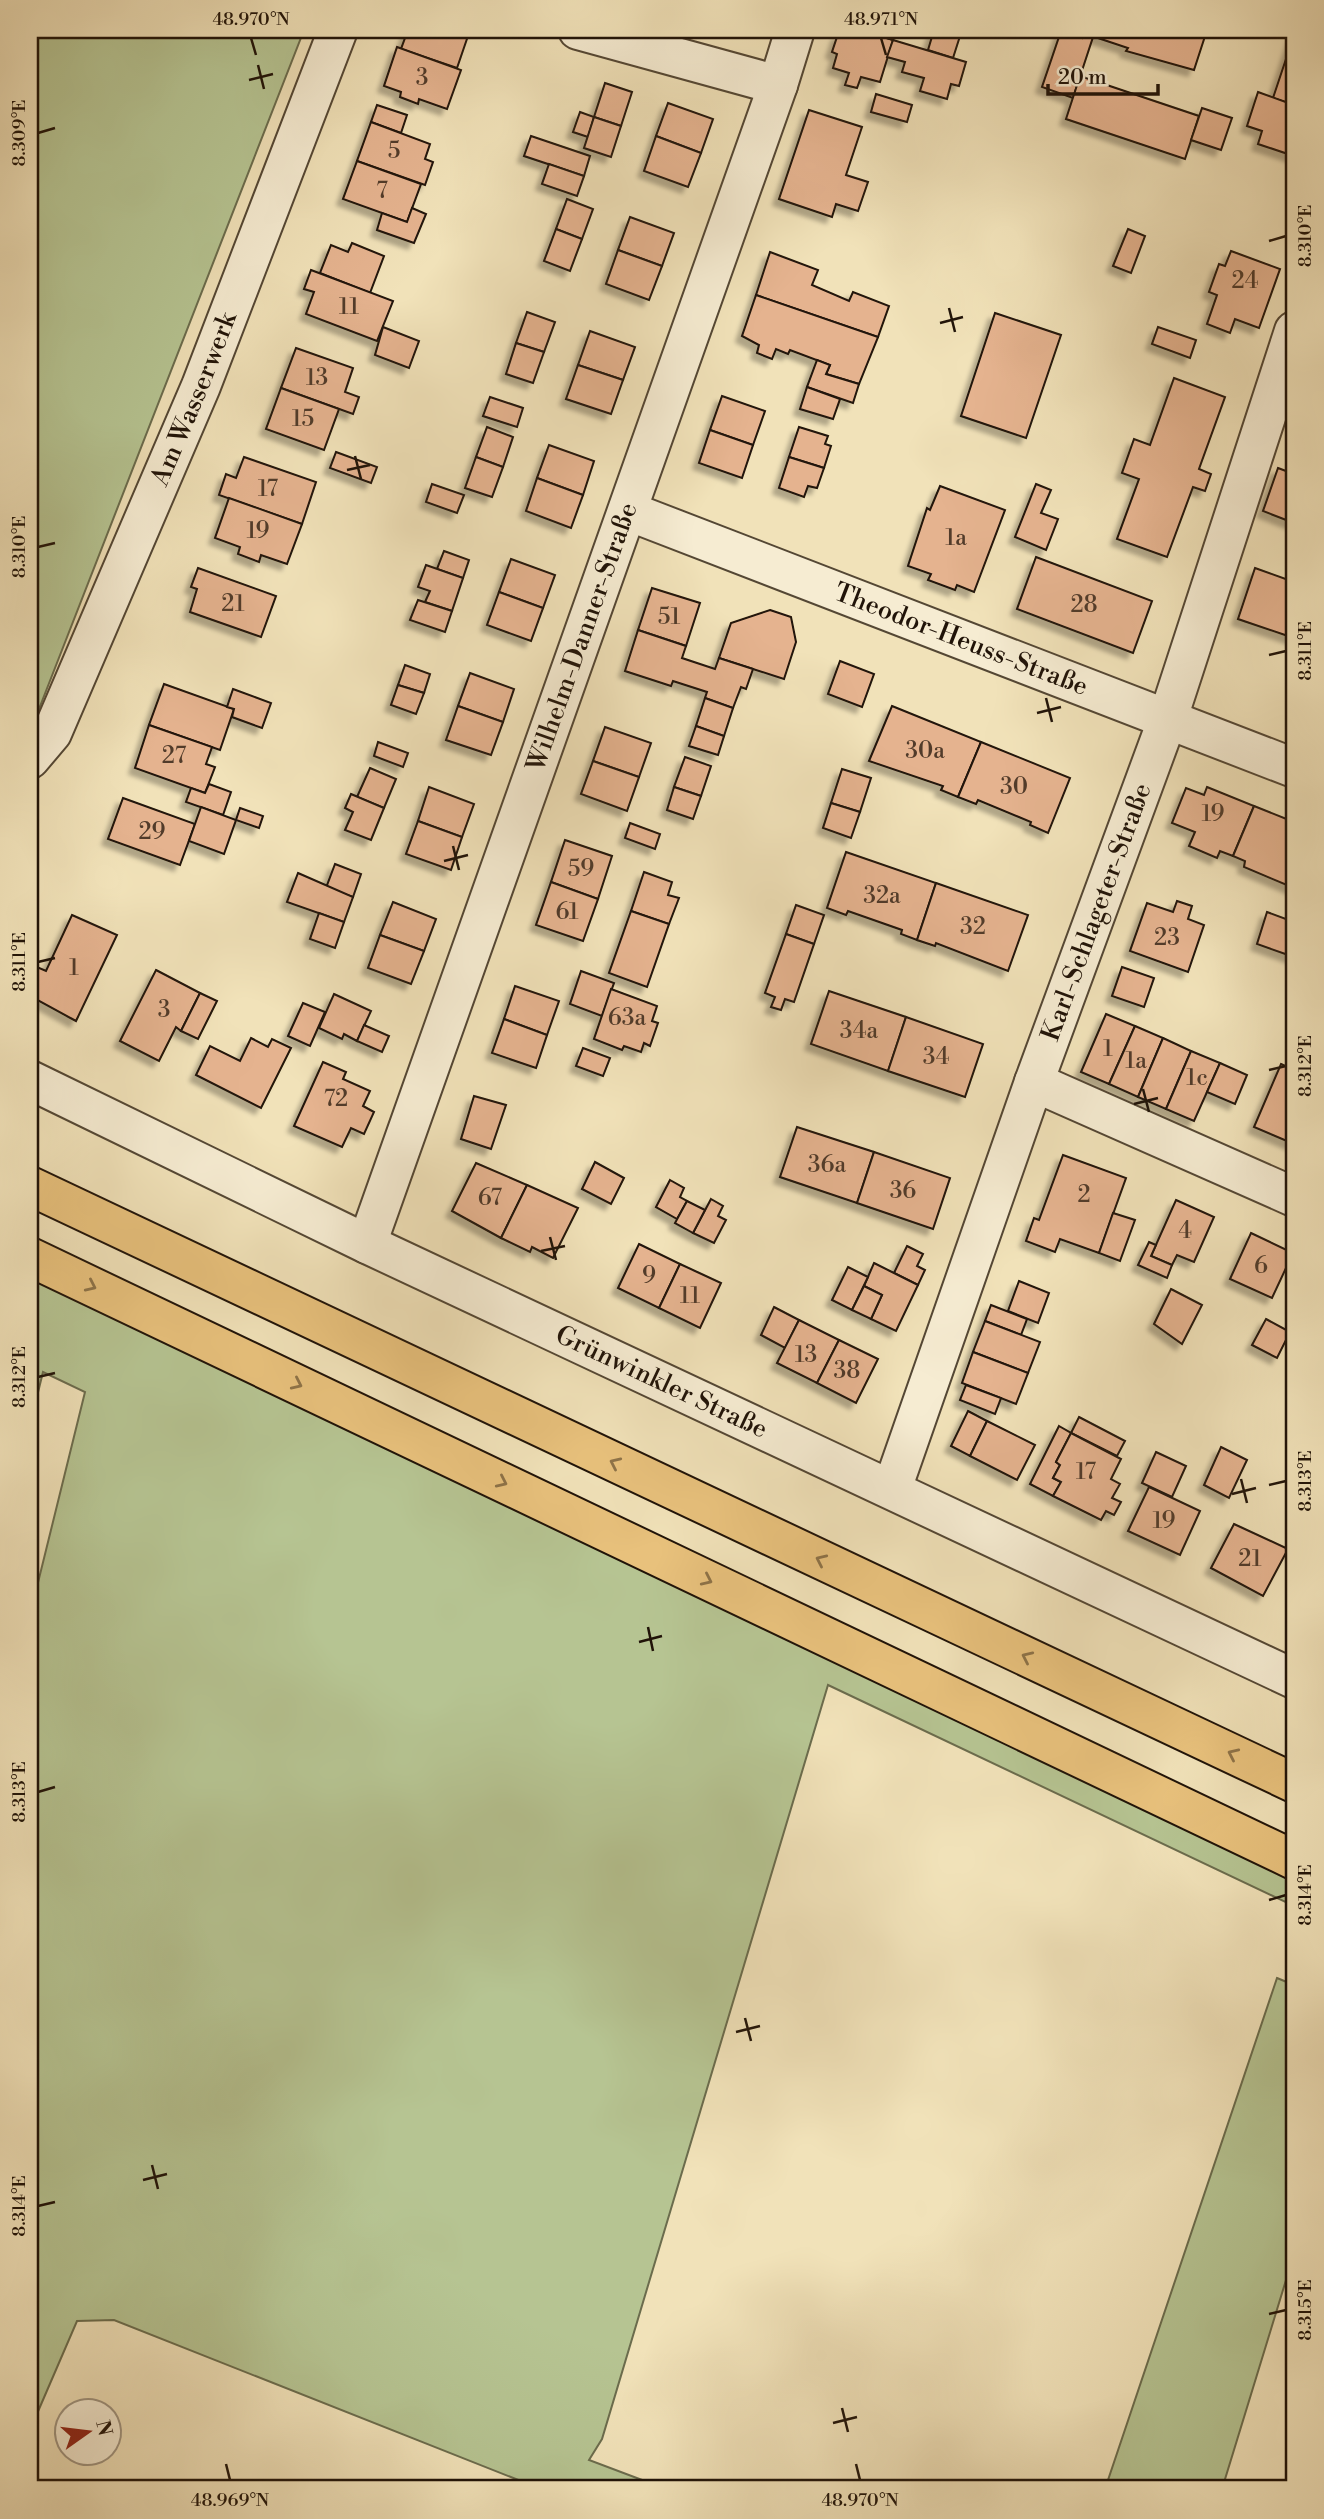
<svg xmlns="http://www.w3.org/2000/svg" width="1324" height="2519" font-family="'Libre Bodoni',serif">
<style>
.green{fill:#b6c492;stroke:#6b6c4d;stroke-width:2}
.building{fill:#e5b38f;stroke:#201308;stroke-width:2;filter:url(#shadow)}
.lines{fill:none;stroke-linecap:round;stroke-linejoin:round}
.minor-casing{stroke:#544734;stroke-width:42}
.major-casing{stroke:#201308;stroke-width:42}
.minor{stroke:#f6ecd2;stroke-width:38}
.major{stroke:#e8c17c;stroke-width:38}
.oneway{stroke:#8e7348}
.ticks{fill:none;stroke:#201308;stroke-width:2.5}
.labels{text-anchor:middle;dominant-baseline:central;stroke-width:7;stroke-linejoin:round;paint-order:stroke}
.number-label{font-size:23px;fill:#513b2a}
.street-label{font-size:26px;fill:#201308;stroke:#f6ecd2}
.neatline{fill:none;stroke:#201308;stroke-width:2.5}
.ticks-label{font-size:18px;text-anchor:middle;fill:#201308}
</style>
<defs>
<filter id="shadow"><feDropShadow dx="-6" dy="6" stdDeviation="2" flood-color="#0004"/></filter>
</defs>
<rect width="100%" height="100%" fill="#f1e2b9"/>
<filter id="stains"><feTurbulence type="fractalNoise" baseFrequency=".00286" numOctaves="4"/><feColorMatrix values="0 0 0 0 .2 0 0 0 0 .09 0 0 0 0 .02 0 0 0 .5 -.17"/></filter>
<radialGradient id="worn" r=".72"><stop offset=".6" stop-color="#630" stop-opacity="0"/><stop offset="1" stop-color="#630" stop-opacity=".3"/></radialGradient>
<g class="green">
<path d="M30,30H304L30,732Z"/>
<path d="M30,1276L1294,1880V1906L828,1685L602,2439L589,2460L666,2489H541L114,2320L77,2321L30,2430V1615L85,1392L43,1372L30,1425Z"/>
<path d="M1277,1978L1294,1985V2254L1222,2489H1105Z"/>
</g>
<g class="building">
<path d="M408,30H470L457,68L401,49Z"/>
<path d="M844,30H860L893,40L880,82L861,77L857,88L845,85L849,73L833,68L837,54L832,52L838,34L842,36Z"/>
<path d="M860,30H896L893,40Z"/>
<path d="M934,30L960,36L953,58L928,50Z"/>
<path d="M1084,30H1207L1194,70L1126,51L1128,48L1083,33Z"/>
<path d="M1061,31L1082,38L1083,33L1093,37L1073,98L1042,87Z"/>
<path d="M1294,35V105L1273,98Z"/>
<path d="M893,40L966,62L959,86L951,84L947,99L920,91L924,78L902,72L905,62L887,57Z"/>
<path d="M397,47L461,70L447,109L419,99L418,104L400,97L401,92L384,86Z"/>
<path d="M1080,76L1199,116L1185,159L1066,119Z"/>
<path d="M605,83L632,92L621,126L594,117Z"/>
<path d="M1258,92L1294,105V156L1258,144L1262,131L1247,126Z"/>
<path d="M876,94L912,105L907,122L871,112Z"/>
<path d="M668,103L713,119L701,153L656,136Z"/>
<path d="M377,105L407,115L401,133L371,122Z"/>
<path d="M1202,108L1232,118L1221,150L1191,140Z"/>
<path d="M809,110L862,127L846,175L868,182L858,211L836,204L832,217L779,199Z"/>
<path d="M580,112L594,117L588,137L573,132Z"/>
<path d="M594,117L621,126L611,157L584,148Z"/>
<path d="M371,122L430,144L425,159L433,162L425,185L357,161Z"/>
<path d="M531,136L590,156L584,176L524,156Z"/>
<path d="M656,136L701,153L688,187L644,171Z"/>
<path d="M357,161L421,184L407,222L343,199Z"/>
<path d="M549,164L584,176L577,196L542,184Z"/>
<path d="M567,199L593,209L582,239L556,229Z"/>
<path d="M412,208L426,214L414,243L377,230L382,213L407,222Z"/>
<path d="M630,217L674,233L662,266L618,250Z"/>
<path d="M556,229L582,239L570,271L544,261Z"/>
<path d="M1128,229L1145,236L1131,273L1113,266Z"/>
<path d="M352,243L384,256L370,293L320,273L331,245L348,252Z"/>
<path d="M618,250L662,266L649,300L606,284Z"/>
<path d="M1231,251L1280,269L1259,328L1235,319L1230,333L1207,324L1217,295L1209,292L1219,264L1225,266Z"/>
<path d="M770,252L818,270L812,285L849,301L853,292L889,306L878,337L756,295Z"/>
<path d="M311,270L393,301L377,341L306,314L314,292L304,289Z"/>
<path d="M756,295L878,337L859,384L826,374L830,365L790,350L788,354L776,349L772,359L757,353L759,345L742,336Z"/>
<path d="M527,312L555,322L544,352L516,343Z"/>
<path d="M995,313L1061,335L1026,438L961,416Z"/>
<path d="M383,327L419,341L409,368L375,355Z"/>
<path d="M1158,327L1196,340L1190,358L1152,344Z"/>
<path d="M590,331L635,347L623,380L578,365Z"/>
<path d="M516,343L544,352L533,383L506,374Z"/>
<path d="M296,348L353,368L345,392L359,397L353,414L281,388Z"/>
<path d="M817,360L830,365L826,374L859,384L853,403L807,387Z"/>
<path d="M578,365L623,380L611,414L566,399Z"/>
<path d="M1174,378L1225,397L1199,469L1211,474L1205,491L1193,487L1167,557L1117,539L1139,479L1122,473L1134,439L1150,445Z"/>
<path d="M807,387L840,399L833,419L800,409Z"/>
<path d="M281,388L339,409L324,450L266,429Z"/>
<path d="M722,396L765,411L753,445L710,430Z"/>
<path d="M490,397L523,408L517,427L483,416Z"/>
<path d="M487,427L513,437L503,467L476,457Z"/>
<path d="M799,427L828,436L825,444L831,446L824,468L789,457Z"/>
<path d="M710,430L753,445L742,478L699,463Z"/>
<path d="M549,445L594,461L583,495L537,478Z"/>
<path d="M336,452L377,467L371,483L330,468Z"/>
<path d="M244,457L316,482L302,524L219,495L226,474L236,478Z"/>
<path d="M476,457L503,467L492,497L465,488Z"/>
<path d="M789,457L824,468L817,488L808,486L804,497L779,488Z"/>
<path d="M1278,468L1294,474V523L1263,511Z"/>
<path d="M537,478L583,495L571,528L526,511Z"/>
<path d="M432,484L464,495L457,513L426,502Z"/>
<path d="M1036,484L1051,490L1041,513L1058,519L1046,550L1015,537Z"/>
<path d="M940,486L1005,510L974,592L957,585L955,590L928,580L931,574L908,566L927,508L930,510Z"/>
<path d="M229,498L302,524L287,564L261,555L259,562L238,554L240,547L215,538Z"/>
<path d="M444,551L469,560L463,578L437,569Z"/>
<path d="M1036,557L1152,601L1133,653L1017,609Z"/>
<path d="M511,559L555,575L543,608L499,592Z"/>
<path d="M426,565L463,578L452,611L425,602L430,591L418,587Z"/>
<path d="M198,568L276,596L261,637L190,612L197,589L191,587Z"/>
<path d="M1255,568L1294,582V638L1238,619Z"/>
<path d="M652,588L700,603L686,646L638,630Z"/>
<path d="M499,592L543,608L531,641L487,625Z"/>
<path d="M418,600L452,611L445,632L410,620Z"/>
<path d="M770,610L791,617L796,642L784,679L719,658L731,623Z"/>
<path d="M638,630L686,646L682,658L715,669L719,658L753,669L746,689L741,687L733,708L705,698L707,692L673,681L671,686L625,671Z"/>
<path d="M840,661L874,674L862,707L828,694Z"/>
<path d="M405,665L430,674L424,693L398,685Z"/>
<path d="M470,673L514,689L503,722L458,706Z"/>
<path d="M164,684L234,709L220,750L149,725Z"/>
<path d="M398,685L424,693L416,714L391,705Z"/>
<path d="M233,689L271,703L262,728L232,717L234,709L227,707Z"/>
<path d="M705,698L733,708L724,736L696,726Z"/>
<path d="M458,706L503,722L491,755L446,740Z"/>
<path d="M892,706L981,742L958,797L941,790L943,786L869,761Z"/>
<path d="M149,725L212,747L206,764L215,767L205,793L135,768Z"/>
<path d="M696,726L724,736L718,755L689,746Z"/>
<path d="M605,727L651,743L639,777L593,761Z"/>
<path d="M378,742L408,753L403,767L374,756Z"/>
<path d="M981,742L1070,778L1048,833L1030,825L1031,822L978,800L976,804L958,797Z"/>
<path d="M685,757L711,766L701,796L674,787Z"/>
<path d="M593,761L639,777L627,811L581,794Z"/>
<path d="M370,768L396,779L384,808L357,797Z"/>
<path d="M842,769L871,778L860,812L831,803Z"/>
<path d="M209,784L231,792L223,815L186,802L191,788L205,793Z"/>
<path d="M429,787L474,804L462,837L418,821Z"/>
<path d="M674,787L701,796L693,819L667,810Z"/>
<path d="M1207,787L1254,806L1233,856L1220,851L1217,858L1189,846L1195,832L1172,823L1186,788L1204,795Z"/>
<path d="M351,794L384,808L371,840L345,830L353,812L345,808Z"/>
<path d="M123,798L195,824L180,865L108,839Z"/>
<path d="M831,803L860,812L851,838L823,828Z"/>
<path d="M1254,806L1294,822V888L1244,867L1245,861L1233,856Z"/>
<path d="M201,807L236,820L224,854L189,841Z"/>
<path d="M240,808L263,816L259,828L236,820Z"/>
<path d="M418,821L462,837L451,870L406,854Z"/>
<path d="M630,823L660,834L655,849L625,838Z"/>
<path d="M565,840L612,856L598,899L551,882Z"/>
<path d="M846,852L936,883L917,940L901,934L902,930L848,911L846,915L827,908Z"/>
<path d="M335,864L361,874L353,897L326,888Z"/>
<path d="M644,872L672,882L668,895L679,898L669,924L631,911Z"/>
<path d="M298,873L353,897L344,922L287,902Z"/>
<path d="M551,882L598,899L583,941L536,925Z"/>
<path d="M936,883L1028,915L1008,971L936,943L935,946L917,940Z"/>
<path d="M1177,901L1192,906L1188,919L1204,925L1188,972L1130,951L1147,903L1173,912Z"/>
<path d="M393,902L436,919L424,951L380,935Z"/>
<path d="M796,905L824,915L814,944L786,934Z"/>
<path d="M631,911L669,924L647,987L609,973Z"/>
<path d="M1267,912L1294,922V957L1257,944Z"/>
<path d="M319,913L344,922L335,948L310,939Z"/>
<path d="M72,915L117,935L76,1021L30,996V964L46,971Z"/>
<path d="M786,934L814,944L794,1002L785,999L781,1010L771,1007L775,997L765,993Z"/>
<path d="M380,935L424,951L411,984L368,968Z"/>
<path d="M1122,967L1154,978L1144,1007L1112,996Z"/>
<path d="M156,970L200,993L181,1031L176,1027L159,1061L120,1041Z"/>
<path d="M581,971L614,983L602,1016L570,1004Z"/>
<path d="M515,986L559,1001L547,1035L504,1019Z"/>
<path d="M611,989L657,1006L652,1021L658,1023L650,1046L644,1043L641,1052L624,1046L622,1050L594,1039Z"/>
<path d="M829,991L906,1017L888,1071L811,1044Z"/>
<path d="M200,993L217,1001L198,1039L181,1031Z"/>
<path d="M334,994L371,1011L357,1041L344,1034L342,1039L319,1028Z"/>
<path d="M303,1003L325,1012L310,1046L288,1036Z"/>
<path d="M1106,1014L1135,1026L1109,1084L1081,1072Z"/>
<path d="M906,1017L983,1044L965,1097L888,1071Z"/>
<path d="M504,1019L547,1035L536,1068L492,1053Z"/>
<path d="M364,1025L389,1036L382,1052L357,1041Z"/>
<path d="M1135,1026L1163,1038L1138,1097L1109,1084Z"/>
<path d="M251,1038L268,1047L272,1039L291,1048L261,1108L196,1075L210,1046L240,1061Z"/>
<path d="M1163,1038L1191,1051L1166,1109L1138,1097Z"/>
<path d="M583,1048L610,1058L603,1076L576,1066Z"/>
<path d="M1191,1051L1220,1063L1194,1121L1166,1109Z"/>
<path d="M323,1062L346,1072L343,1079L370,1091L363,1106L374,1112L364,1134L351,1128L342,1147L294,1126Z"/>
<path d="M1220,1063L1247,1075L1235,1104L1207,1092Z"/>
<path d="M1281,1064L1294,1070V1144L1254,1127Z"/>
<path d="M474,1096L506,1105L491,1149L461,1139Z"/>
<path d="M797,1127L874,1152L857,1203L780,1177Z"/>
<path d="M874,1152L950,1178L933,1229L857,1203Z"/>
<path d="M1063,1155L1126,1178L1099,1253L1060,1239L1055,1252L1026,1241L1034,1218L1039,1220Z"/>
<path d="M595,1162L624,1178L611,1204L582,1189Z"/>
<path d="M476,1163L527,1185L501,1238L452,1211Z"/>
<path d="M670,1180L684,1188L680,1197L687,1201L677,1219L656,1207Z"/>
<path d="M527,1185L578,1208L553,1258L532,1247L530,1252L501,1238Z"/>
<path d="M711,1199L723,1206L718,1216L726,1220L714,1243L693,1233Z"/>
<path d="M1176,1200L1214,1217L1194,1262L1177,1255L1172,1265L1151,1256Z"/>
<path d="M687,1201L705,1210L693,1233L675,1223Z"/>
<path d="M1113,1213L1135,1220L1120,1261L1099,1253Z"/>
<path d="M1251,1233L1293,1253L1272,1298L1230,1279Z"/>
<path d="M1149,1242L1156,1245L1151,1256L1172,1265L1167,1278L1138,1265Z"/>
<path d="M639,1244L680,1264L659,1308L618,1288Z"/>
<path d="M907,1246L923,1254L917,1266L925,1270L918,1285L894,1273Z"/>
<path d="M874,1263L918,1285L896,1331L871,1319L882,1295L864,1286Z"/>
<path d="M680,1264L721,1283L700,1328L659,1308Z"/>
<path d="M848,1267L868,1277L852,1310L832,1300Z"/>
<path d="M1019,1281L1049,1293L1038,1323L1008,1311Z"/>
<path d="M864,1286L882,1295L871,1319L852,1310Z"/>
<path d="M1171,1289L1202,1305L1182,1344L1154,1324Z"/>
<path d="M991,1305L1027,1319L1021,1335L985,1321Z"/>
<path d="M774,1307L799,1320L785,1348L761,1335Z"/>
<path d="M1266,1319L1290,1332L1277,1358L1252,1345Z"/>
<path d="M799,1320L839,1340L817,1383L777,1363Z"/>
<path d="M985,1321L1040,1342L1028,1373L973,1352Z"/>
<path d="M839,1340L878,1359L856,1403L817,1383Z"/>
<path d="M973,1352L1028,1373L1016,1404L962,1383Z"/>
<path d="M966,1385L1001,1398L995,1414L960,1400Z"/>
<path d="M968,1411L987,1421L970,1456L951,1446Z"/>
<path d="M1079,1417L1125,1441L1117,1456L1071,1433Z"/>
<path d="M987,1421L1035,1445L1017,1480L970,1456Z"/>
<path d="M1059,1426L1071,1433L1056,1462L1060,1465L1053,1478L1061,1482L1053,1496L1030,1484Z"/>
<path d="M1071,1433L1121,1459L1111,1479L1120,1484L1112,1498L1121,1502L1114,1515L1106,1511L1101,1520L1053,1496L1061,1482L1053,1478L1060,1465L1056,1462Z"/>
<path d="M1221,1447L1247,1460L1229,1498L1204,1485Z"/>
<path d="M1156,1452L1186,1466L1172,1497L1142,1483Z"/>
<path d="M1149,1487L1200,1511L1180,1555L1128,1531Z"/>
<path d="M1234,1524L1288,1549L1263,1596L1211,1568Z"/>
</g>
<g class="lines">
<g class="minor-casing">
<g id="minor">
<path d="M578,30L778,85"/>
<path id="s1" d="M628,511L1294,768"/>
<path id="s2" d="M30,759L52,733L201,386L338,30"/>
<path id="s3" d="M30,1080L367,1244L1294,1679"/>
<path d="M1034,1082L1294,1197"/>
<path id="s4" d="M367,1244L778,85L795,30"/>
<path id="s5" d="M892,1489L1034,1082L1168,718L1294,331"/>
</g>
</g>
<g class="major-casing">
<g id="major">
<path d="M30,1186L1294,1783"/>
<path d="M30,1257L1294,1860"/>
</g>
</g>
<use href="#minor" class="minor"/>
<use href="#major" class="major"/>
</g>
<defs><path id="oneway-chevron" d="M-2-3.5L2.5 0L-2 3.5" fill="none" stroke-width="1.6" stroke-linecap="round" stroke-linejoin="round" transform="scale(1.75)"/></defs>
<g class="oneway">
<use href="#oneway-chevron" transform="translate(91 1286) rotate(25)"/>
<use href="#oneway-chevron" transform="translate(297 1384) rotate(25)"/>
<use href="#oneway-chevron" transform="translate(615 1463) rotate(-155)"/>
<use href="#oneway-chevron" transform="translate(502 1482) rotate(25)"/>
<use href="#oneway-chevron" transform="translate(821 1560) rotate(-155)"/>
<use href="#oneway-chevron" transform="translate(707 1580) rotate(25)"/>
<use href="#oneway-chevron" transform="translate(1027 1657) rotate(-155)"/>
<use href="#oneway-chevron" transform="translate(1233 1754) rotate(-155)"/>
</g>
<path class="ticks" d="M251,38L256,55M881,38L886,55M258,65L264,89M249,80L273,74M38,133L55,128M1269,241L1286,236M949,308L955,332M940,323L963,317M355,456L361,479M347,470L370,465M38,547L55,543M1269,655L1286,651M1046,698L1052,722M1037,713L1061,707M453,846L459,870M444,861L468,855M38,962L55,958M1269,1070L1286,1066M1143,1089L1149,1112M1134,1104L1158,1098M550,1237L556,1260M541,1251L565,1246M38,1377L55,1373M1241,1479L1247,1503M1269,1485L1286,1481M1232,1494L1256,1488M648,1627L653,1651M639,1642L662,1636M38,1792L55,1787M1269,1900L1286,1895M745,2018L751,2041M736,2032L760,2026M152,2165L158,2189M143,2180L167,2174M38,2206L55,2202M1269,2314L1286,2310M842,2408L848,2432M833,2423L857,2417M226,2464L230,2480M856,2464L860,2480"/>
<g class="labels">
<g class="number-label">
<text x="422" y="78">3</text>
<text x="394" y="151">5</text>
<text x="382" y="191">7</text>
<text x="1245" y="281">24</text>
<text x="349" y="307">11</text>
<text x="317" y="378">13</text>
<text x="303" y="419">15</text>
<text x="268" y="489">17</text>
<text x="258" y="531">19</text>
<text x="956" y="538">1a</text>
<text x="233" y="604">21</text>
<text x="1084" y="605">28</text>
<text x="669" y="617">51</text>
<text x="925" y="751">30a</text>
<text x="174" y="756">27</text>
<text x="1014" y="787">30</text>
<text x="1213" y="814">19</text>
<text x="152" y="832">29</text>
<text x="581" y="869">59</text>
<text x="882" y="896">32a</text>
<text x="567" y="912">61</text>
<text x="973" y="927">32</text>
<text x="1167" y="938">23</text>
<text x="74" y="968">1</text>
<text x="164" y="1010">3</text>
<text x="627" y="1018">63a</text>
<text x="859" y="1031">34a</text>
<text x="1108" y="1049">1</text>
<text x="936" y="1057">34</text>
<text x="1136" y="1061">1a</text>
<text x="1197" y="1078">1c</text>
<text x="336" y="1099">72</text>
<text x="827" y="1165">36a</text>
<text x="903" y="1191">36</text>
<text x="1084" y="1195">2</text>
<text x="490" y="1198">67</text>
<text x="1185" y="1231">4</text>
<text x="1261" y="1266">6</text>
<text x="649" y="1276">9</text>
<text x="690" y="1296">11</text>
<text x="806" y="1355">13</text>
<text x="847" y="1371">38</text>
<text x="1086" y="1472">17</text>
<text x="1164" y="1521">19</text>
<text x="1250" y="1559">21</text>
</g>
<g class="street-label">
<text stroke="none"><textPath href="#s2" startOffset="397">Am Wasserwerk</textPath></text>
<text stroke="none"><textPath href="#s4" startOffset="644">Wilhelm-Danner-Straße</textPath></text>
<text stroke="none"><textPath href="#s1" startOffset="357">Theodor-Heuss-Straße</textPath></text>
<text stroke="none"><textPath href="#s5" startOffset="612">Karl-Schlageter-Straße</textPath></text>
<text stroke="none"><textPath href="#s3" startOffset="700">Grünwinkler Straße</textPath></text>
</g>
</g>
<rect width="1324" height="2519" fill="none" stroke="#f1e2b9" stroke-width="77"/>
<g transform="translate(88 2432) rotate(76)"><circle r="33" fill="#f6ecd2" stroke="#a09581" stroke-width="2"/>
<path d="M0-5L12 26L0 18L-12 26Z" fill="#8f2418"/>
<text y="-10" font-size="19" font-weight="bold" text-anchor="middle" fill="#201308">N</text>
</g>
<path d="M1048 84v10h110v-10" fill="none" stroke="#201308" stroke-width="3.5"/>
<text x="1058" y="84" font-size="21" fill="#201308" stroke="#f6ecd2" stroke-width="5" paint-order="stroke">20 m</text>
<rect x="38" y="38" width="1248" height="2442" class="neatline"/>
<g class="ticks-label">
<text x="251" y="25">48.970°N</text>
<text x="881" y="25">48.971°N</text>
<text transform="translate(19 133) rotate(-90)" y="6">8.309°E</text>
<text transform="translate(1305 236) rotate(-90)" y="6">8.310°E</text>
<text transform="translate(19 547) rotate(-90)" y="6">8.310°E</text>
<text transform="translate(1305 651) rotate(-90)" y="6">8.311°E</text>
<text transform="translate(19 962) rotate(-90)" y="6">8.311°E</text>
<text transform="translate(1305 1066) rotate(-90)" y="6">8.312°E</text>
<text transform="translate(19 1377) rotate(-90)" y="6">8.312°E</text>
<text transform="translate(1305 1481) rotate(-90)" y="6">8.313°E</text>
<text transform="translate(19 1792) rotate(-90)" y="6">8.313°E</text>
<text transform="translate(1305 1895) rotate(-90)" y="6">8.314°E</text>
<text transform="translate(19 2206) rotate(-90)" y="6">8.314°E</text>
<text transform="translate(1305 2310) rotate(-90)" y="6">8.315°E</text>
<text x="230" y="2506">48.969°N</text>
<text x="860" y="2506">48.970°N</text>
</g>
<rect width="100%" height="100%" filter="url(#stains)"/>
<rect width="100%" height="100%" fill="url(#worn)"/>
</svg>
